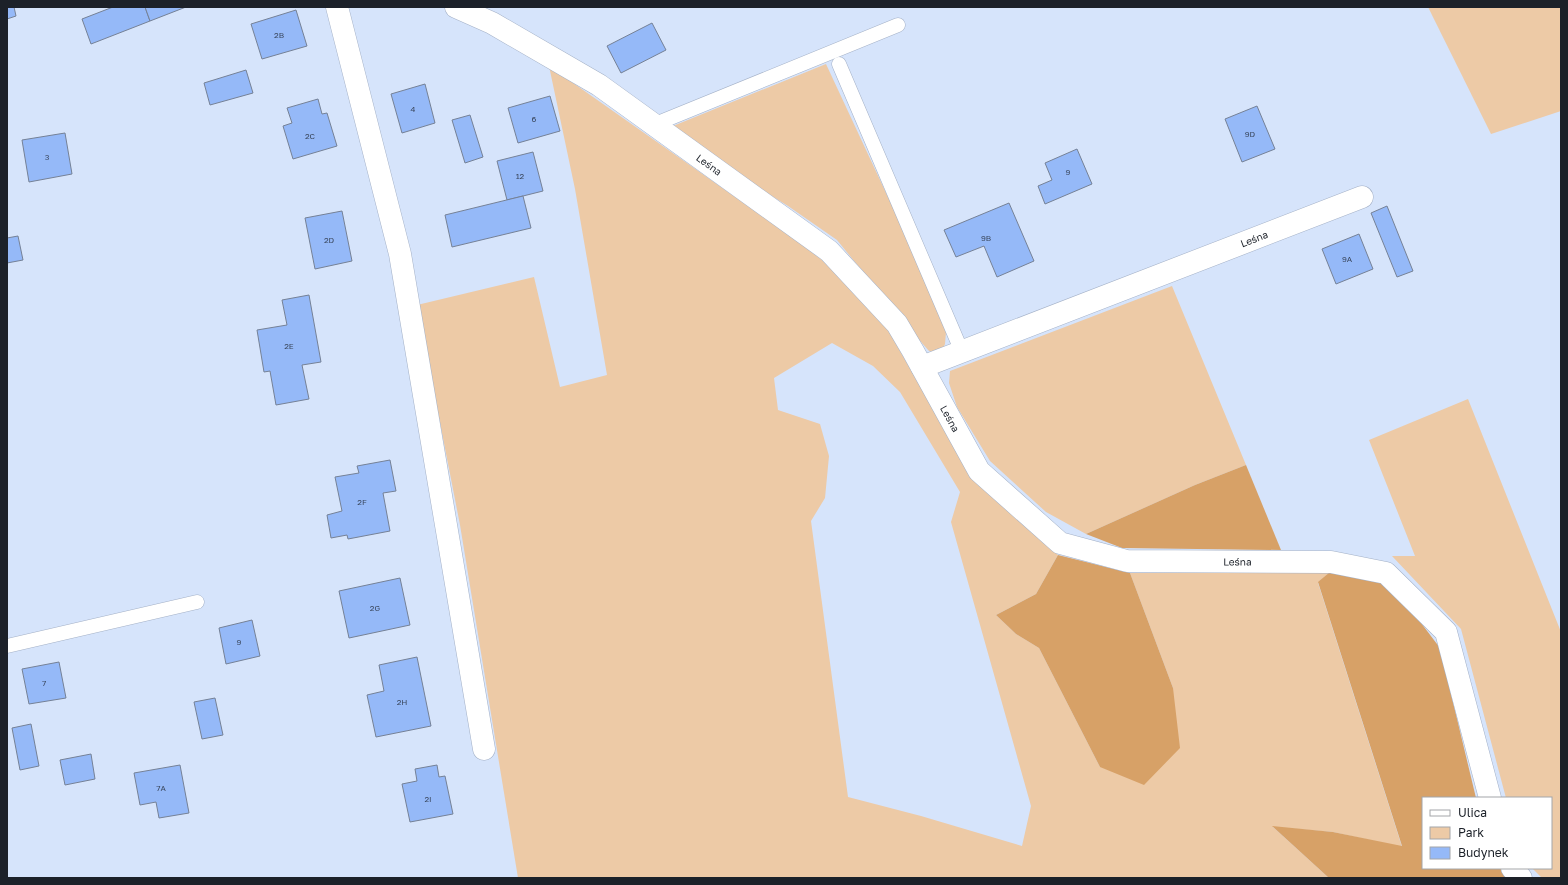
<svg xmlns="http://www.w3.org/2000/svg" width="1568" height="885" font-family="'Golos Text',sans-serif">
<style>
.green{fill:#edcaa6;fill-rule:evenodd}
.forest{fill:#d7a167}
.building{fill:#95b9f8;stroke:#758196}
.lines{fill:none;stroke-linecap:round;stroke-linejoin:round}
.service-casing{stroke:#a4b1c7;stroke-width:15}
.minor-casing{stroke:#a4b1c7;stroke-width:23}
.service{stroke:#fff;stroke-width:14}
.minor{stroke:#fff;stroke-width:22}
.labels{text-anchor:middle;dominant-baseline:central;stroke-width:3;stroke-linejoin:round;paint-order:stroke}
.number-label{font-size:8px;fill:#3a475d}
.street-label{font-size:10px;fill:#1c2129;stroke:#fff}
</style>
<rect width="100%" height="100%" fill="#d6e4fb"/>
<g class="green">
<path d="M1428,7H1561V111L1491,134Z"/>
<path d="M826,64L914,253L946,332L945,344L941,354L929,351L907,326L837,240L788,206L716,162L673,126Z"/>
<path d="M549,66L788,234L826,263L884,323L970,473L1058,555L1036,594L996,615L1016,634L1039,648L1100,767L1173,688L1130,573L1330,572L1318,583L1402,847L1333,832L1273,827L1329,878H518L460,525L417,305L534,277L560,387L607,375L575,189ZM832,343L873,366L900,392L960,492L951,522L1031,806L1022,846L921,816L848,797L811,521L825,498L829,456L820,424L778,410L774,378Z"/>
<path d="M1172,286L1246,465L1195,485L1086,534L1046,512L990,461L957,407L949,383L950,371Z"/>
<path d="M1468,399L1561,632V878H1542L1532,868H1551V798H1506L1461,629L1392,556H1415L1369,440Z"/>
</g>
<g class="forest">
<path d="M1246,465L1281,550L1122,548L1086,534L1195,485Z"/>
<path d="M1058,555L1130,573L1173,688L1180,748L1144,785L1100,767L1039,648L1016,634L996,615L1036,594Z"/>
<path d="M1330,572L1380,581L1415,615L1440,648L1476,798H1423V868H1500L1506,878H1329L1272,826L1333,832L1402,846L1318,582Z"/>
</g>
<g class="building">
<path d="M7,7H14L16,16L7,19Z"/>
<path d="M113,7H145L150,21L91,44L82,19Z"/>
<path d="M145,7H186L150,21Z"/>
<path d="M296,10L307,46L262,59L251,24Z"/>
<path d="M652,23L666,50L621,73L607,46Z"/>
<path d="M246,70L253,93L210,105L204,83Z"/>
<path d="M425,84L435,123L402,133L391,94Z"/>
<path d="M550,96L560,131L518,143L508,108Z"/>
<path d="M318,99L322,114L327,113L337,146L293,159L283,126L292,123L287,108Z"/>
<path d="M1257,106L1275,149L1242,162L1225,119Z"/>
<path d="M470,115L483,157L465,163L452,120Z"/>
<path d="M65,133L72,174L29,182L22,140Z"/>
<path d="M1077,149L1092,184L1045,204L1038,186L1052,180L1045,163Z"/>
<path d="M533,152L543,191L507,200L497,161Z"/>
<path d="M523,196L531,228L452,247L445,215Z"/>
<path d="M1009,203L1034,261L997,277L984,246L956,257L944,230Z"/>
<path d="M1387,206L1413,271L1397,277L1371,213Z"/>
<path d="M342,211L352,261L315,269L305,218Z"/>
<path d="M1359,234L1373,269L1336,284L1322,249Z"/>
<path d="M18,236L23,260L7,263V238Z"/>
<path d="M309,295L321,362L302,365L309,399L276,405L270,371L264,372L257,330L287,325L282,300Z"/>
<path d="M390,460L396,491L383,493L390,531L348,539L347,535L331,538L327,515L342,511L335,477L359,473L357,466Z"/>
<path d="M400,578L410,625L349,638L339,591Z"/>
<path d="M252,620L260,656L226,664L219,628Z"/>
<path d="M417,657L431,726L376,737L367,695L384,691L379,665Z"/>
<path d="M59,662L66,698L29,704L22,669Z"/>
<path d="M215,698L223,735L202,739L194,702Z"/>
<path d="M31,724L39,766L20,770L12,728Z"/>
<path d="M91,754L95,779L65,785L60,760Z"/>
<path d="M180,765L189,813L159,818L156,802L140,805L134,773Z"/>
<path d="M437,765L439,777L445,776L453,814L410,822L402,784L417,781L415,769Z"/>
</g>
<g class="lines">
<g class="service-casing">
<g id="service">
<path d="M839,64L962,352"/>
<path d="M653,125L898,25"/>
<path d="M7,646L197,602"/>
</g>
</g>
<g class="minor-casing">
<g id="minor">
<path d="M337,7L400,254L484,749"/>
<path id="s1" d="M456,7L492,23L599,85L829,251L897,324L913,351L979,471L1060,543L1127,561L1331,562L1386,573L1446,632L1490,798"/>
<path id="s2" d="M922,367L1362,197"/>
<path d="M1512,868L1521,878"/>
</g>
</g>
<use href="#service" class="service"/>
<use href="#minor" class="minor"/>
</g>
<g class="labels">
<g class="number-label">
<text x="279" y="35">2B</text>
<text x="413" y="109">4</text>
<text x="534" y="119">6</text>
<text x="1250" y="134">9D</text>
<text x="310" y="136">2C</text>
<text x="47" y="157">3</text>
<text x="1068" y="172">9</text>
<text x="520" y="176">12</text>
<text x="986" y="238">9B</text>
<text x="329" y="240">2D</text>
<text x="1347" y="259">9A</text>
<text x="289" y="346">2E</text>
<text x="362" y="502">2F</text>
<text x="375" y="608">2G</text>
<text x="239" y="642">9</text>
<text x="44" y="683">7</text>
<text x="402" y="702">2H</text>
<text x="161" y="788">7A</text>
<text x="428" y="799">2I</text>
</g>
<g class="street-label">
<text stroke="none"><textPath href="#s1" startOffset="299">Leśna</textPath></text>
<text stroke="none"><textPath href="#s2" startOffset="356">Leśna</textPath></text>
<text stroke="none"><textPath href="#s1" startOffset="655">Leśna</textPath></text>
<text stroke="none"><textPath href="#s1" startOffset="1003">Leśna</textPath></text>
</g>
</g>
<rect width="1568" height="885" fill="none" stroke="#1c2129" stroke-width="16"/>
<rect x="1422" y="797" width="130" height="72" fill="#ffffff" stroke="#a4a6a9"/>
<rect x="1430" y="810" width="20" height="6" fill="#ffffff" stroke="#a4a6a9"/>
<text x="1458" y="817" font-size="12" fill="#1c2129">Ulica</text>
<rect x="1430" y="827" width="20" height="12" fill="#edcaa6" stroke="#a4a6a9"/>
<text x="1458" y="837" font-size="12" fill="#1c2129">Park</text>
<rect x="1430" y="847" width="20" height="12" fill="#95b9f8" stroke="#a4a6a9"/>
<text x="1458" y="857" font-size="12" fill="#1c2129">Budynek</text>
</svg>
